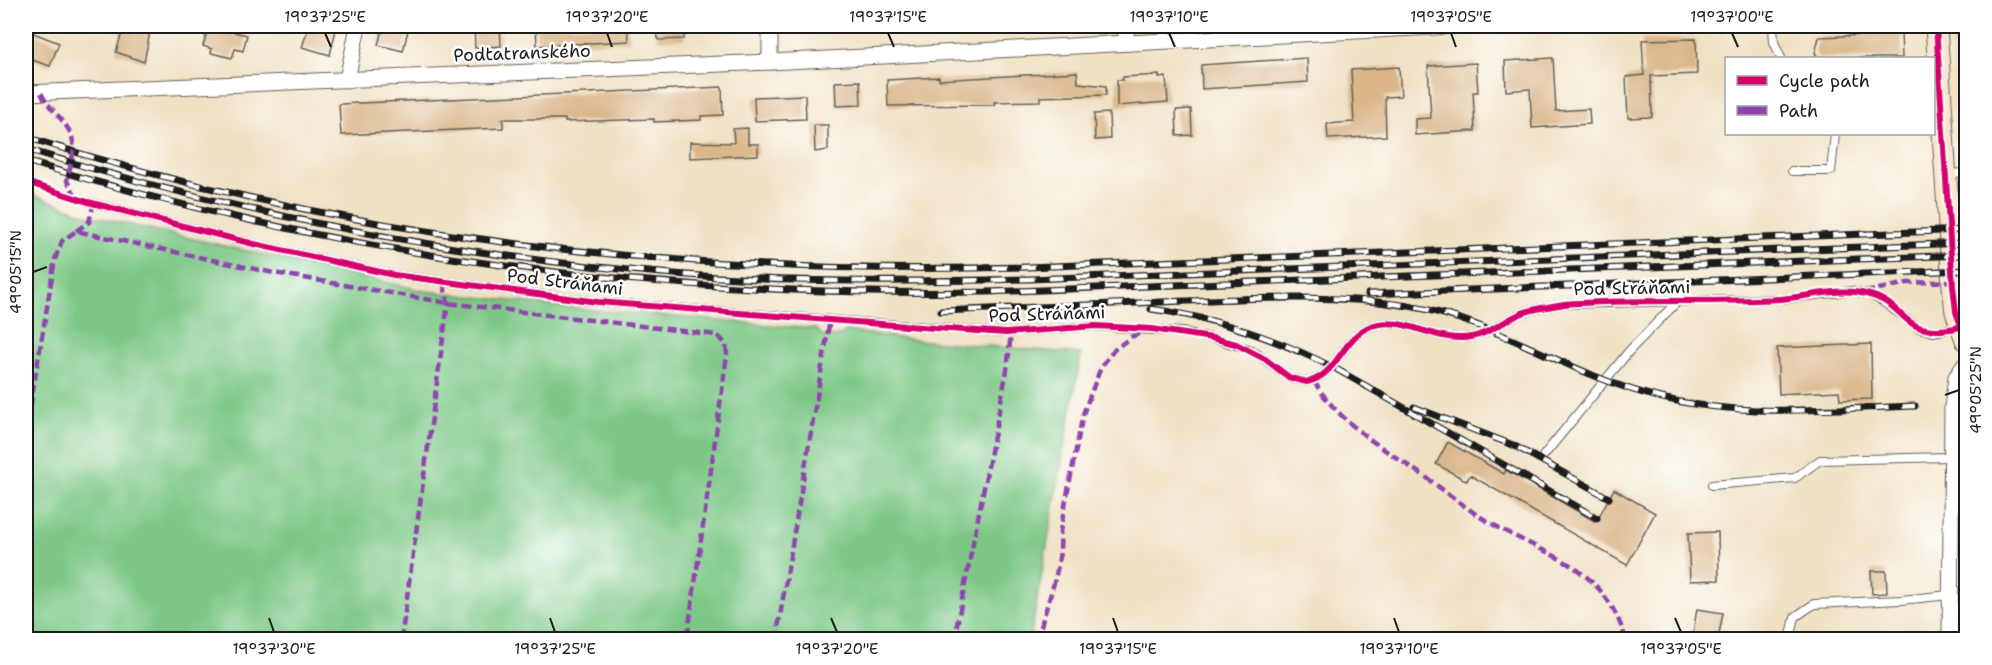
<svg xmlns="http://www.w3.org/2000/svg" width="1992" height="665" font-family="'Shantell Sans',sans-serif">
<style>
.industrial{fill:#cec1ba}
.green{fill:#7bc785;stroke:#4c7250;stroke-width:1.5}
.building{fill:#dab689}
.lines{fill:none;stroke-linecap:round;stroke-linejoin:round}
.lane-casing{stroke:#666157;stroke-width:10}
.street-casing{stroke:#666157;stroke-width:17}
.secondary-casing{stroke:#666157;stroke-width:23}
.lane{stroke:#fff;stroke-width:8}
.street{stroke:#fff;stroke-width:15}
.secondary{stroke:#fbe5cf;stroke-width:21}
.rail-casing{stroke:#1c1c1c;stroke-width:7}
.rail{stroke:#fff;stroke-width:4.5;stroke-dasharray:14;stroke-linecap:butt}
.quiet{stroke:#8e44ad;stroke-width:4.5;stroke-dasharray:9 4.5;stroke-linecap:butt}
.cycleway-casing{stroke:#fff;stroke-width:10}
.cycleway{stroke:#d6006c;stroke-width:6}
.ticks{fill:none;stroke:#1c1c1c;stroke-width:2}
.labels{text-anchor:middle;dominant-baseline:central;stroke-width:5;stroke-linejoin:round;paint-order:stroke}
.street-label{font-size:18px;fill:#1c1c1c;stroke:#fff}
.neatline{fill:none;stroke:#1c1c1c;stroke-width:2}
.ticks-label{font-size:15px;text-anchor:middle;fill:#1c1c1c}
</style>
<rect width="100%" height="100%" fill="#fff"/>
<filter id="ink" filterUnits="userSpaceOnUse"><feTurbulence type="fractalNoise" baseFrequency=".0167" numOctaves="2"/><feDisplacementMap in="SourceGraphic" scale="12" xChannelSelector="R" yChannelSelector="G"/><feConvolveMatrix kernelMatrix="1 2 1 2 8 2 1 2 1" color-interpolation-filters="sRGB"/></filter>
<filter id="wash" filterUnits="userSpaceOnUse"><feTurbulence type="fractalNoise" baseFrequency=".008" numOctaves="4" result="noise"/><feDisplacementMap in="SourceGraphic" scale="24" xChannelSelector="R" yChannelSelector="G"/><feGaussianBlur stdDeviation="1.35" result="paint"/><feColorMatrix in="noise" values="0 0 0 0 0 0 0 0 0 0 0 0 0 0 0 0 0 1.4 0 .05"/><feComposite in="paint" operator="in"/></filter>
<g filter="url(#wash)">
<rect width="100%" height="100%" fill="#f0e1c4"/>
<path class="industrial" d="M1951,26H1966V184Z"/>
<path class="green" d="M26,192L87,215L425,291L582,309L816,329L823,336L835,337L847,331L915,340L1081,354L1030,639H26Z"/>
<g id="blocks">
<g class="building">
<path d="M124,26L150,32L144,62L116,52Z"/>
<path d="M209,26L247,35L243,51L235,49L232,58L211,53L212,49L203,46Z"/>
<path d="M309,26L336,30L330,55L302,47Z"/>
<path d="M383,26H409L403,51L378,45Z"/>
<path d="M474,26H500L501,46L475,48Z"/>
<path d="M536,26H628L629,41L537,46Z"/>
<path d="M657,26H683L684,39L658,40Z"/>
<path d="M1901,29L1902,58H1819L1815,53L1819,37L1866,35V31Z"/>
<path d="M31,32L59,43L50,66L26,58V47Z"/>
<path d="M1696,39L1697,74L1651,76L1652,117L1628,118L1626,77L1644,75L1642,40Z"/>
<path d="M1307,58L1308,82L1202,89L1201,65Z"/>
<path d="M1553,58L1556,111L1589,109L1590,124L1532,128L1530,89L1506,91L1505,61Z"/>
<path d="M1476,63L1478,92H1473L1475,131L1415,135V119L1431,118L1428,66Z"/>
<path d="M1399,67L1401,96L1385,97L1386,136L1328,139L1327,124L1354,122L1351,70Z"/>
<path d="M1077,72L1078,83L1106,86V95L1040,97V101L994,102L995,105L888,106L887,80L939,77V80Z"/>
<path d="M1159,75V78L1166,77L1168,102L1117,106V80H1123V77Z"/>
<path d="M860,81L861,105L836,106L835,82Z"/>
<path d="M722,87L723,115L701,116V120L654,122V119L565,122V119H503V128L341,135L339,104Z"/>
<path d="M805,95L806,119L755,121L754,97Z"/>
<path d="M1191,109L1192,135L1177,136L1176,110Z"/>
<path d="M1109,113L1110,139L1095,140L1094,114Z"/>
<path d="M814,125H828V150L815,152Z"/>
<path d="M748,128V144H758V155L690,158V142L734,143L733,129Z"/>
<path d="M1871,344L1872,399L1840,400L1839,391L1779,394L1777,348Z"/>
<path d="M1448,442L1504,474L1506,470L1596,522L1614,489L1655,513L1627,565L1470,475L1467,481L1436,464Z"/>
<path d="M1718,532L1719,580L1690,581L1688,533Z"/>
<path d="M1871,571H1886L1887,593L1872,594Z"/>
<path d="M1697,609L1723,613L1718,639H1692Z"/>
</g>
</g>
</g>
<g filter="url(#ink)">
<use href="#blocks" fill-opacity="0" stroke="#666157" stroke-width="1.5"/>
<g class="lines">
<g class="lane-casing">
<g id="lane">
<path d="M1773,26L1774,42L1781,58"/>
<path d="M1792,171H1831L1835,134"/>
<path d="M1947,174L1966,173"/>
<path d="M88,202L254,244L394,275L598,302L1006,333L1095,326L1182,332L1212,338L1252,350L1290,378L1307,382C1338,376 1342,337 1371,326C1400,315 1431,339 1461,338C1484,338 1500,323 1520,314C1534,308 1549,307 1564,304L1782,299L1850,291L1868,294L1882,301L1919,328L1933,332L1959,327"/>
<path d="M1544,455L1630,350L1676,303"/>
<path d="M1712,485L1795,478L1820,460L1950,457"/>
<path d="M1790,640L1795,617L1814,604L1901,600L1949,595"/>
</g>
</g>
<g class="street-casing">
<g id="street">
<path d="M770,26V62"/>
<path d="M1124,26L1128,43"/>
<path d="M347,80L358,26"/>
<path d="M26,93L770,62L1452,26"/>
<path d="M1950,640L1952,408L1956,377L1966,363"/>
</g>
</g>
<g class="secondary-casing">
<path id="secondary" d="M1936,26L1953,286L1956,312L1966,340"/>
</g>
<use href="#lane" class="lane"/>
<use href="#street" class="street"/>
<use href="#secondary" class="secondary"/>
<g class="rail-casing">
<g id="rail">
<path d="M26,137C350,240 689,277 1028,267L1966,230"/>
<path d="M26,149C241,215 462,258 687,275C801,283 915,282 1029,279L1966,243"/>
<path d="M26,161C345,259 653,297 986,292L1966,255"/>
<path d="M1368,294L1966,270"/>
<path d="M1151,309C1218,318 1278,339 1338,370L1597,518"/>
<path d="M941,311C1023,308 1104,304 1186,301C1260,298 1335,294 1409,306C1492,320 1563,370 1643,393C1732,419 1824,409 1915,406"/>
<path d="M1414,407L1513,445L1609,498"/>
</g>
</g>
<use href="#rail" class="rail"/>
<g class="quiet">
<path d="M41,93C49,110 71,124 73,142C75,154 69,169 67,181L77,198"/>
<path d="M76,231L89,222L94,203"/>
<path d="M1865,292L1908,283L1952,281"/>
<path d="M1314,381C1340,425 1386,450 1427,478C1449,494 1470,512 1494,525C1553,559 1603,565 1626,640"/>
<path d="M26,433L55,259L62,241L76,231L269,272L448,303L717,335L726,344L727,355L687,640"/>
<path d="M401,640L448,303L443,281"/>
<path d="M776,640L830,319"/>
<path d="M954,640L1007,370L1011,333"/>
<path d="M1037,640C1046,604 1063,569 1060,531L1083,414L1101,367L1114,350L1131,337L1144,332"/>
</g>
<g class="cycleway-casing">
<g id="cycleway">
<path d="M1936,26L1953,286L1956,312L1966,340"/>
<path d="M26,182L88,202L254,244L394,275L598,302L907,326L1006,333L1095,326L1152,329L1212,338L1236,344L1265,359L1290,378L1307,382C1338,376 1342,337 1371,326C1400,315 1431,339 1461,338C1484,338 1500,323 1520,314C1534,308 1549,307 1564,304C1636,299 1708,303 1780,299C1808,297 1839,287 1866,294C1910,304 1899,341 1960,327"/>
</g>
</g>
<use href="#cycleway" class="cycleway"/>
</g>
</g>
<path class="ticks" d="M325,33L331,47M607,33L612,47M888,33L894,47M1169,33L1175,47M1451,33L1456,47M1732,33L1738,47M33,272L47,267M1945,395L1959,390M269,618L274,632M550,618L555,632M831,618L837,632M1113,618L1118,632M1394,618L1399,632M1675,618L1681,632"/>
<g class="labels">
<g class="street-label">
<text transform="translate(522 53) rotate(-2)">Podtatranského</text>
<text transform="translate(565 282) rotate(7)">Pod Stráňami</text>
<text transform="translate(1632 288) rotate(-1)">Pod Stráňami</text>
<text transform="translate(1047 314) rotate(-2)">Pod Stráňami</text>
</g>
</g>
<rect width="1992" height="665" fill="none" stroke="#fff" stroke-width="66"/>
<rect x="1725" y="57" width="210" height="78" fill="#ffffff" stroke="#a4a4a4" stroke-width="1.5"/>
<rect x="1737" y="76" width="30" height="9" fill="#d6006c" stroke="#a4a4a4" stroke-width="1.5"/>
<text x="1779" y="87" font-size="18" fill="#1c1c1c">Cycle path</text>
<rect x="1737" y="106" width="30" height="9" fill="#8e44ad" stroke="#a4a4a4" stroke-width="1.5"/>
<text x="1779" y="117" font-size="18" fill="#1c1c1c">Path</text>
<rect x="33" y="33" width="1926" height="599" class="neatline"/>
<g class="ticks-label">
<text x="325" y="22">19°37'25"E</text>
<text x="607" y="22">19°37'20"E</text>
<text x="888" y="22">19°37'15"E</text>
<text x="1169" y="22">19°37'10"E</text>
<text x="1451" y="22">19°37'05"E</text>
<text x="1732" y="22">19°37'00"E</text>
<text transform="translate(16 272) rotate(-90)" y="5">49°05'15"N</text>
<text transform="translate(1976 390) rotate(-90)" y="5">49°05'25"N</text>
<text x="274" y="654">19°37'30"E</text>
<text x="555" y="654">19°37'25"E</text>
<text x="837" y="654">19°37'20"E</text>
<text x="1118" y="654">19°37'15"E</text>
<text x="1399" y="654">19°37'10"E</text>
<text x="1681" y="654">19°37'05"E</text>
</g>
</svg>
